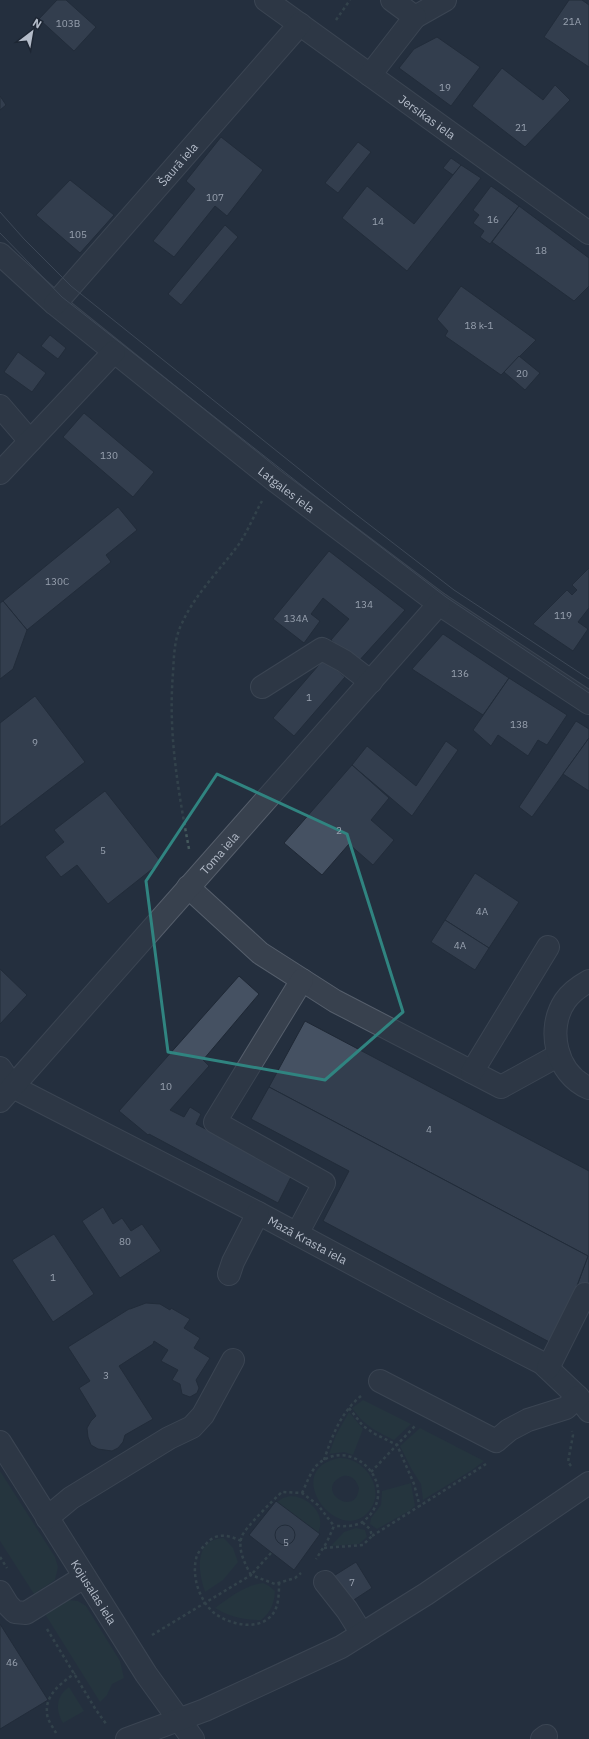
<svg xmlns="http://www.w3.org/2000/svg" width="589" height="1739" font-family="'IBM Plex Sans',sans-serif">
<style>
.grass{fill:#263c3f;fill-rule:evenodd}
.building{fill:#455162;stroke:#1f2835}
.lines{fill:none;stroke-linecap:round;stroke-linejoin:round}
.minor-casing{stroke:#565f6c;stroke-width:24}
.path{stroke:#44595c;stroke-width:2.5;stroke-dasharray:3 3;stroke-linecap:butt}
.minor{stroke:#38414e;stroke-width:22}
.tram{stroke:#5a6575;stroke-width:1}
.marked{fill:none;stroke:#308480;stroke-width:3;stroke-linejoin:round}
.labels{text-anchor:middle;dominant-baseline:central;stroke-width:4;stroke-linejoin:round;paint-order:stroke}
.number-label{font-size:10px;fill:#98a1af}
.street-label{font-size:12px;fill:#b4bcc9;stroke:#1d2633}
</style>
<rect width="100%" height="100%" fill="#242f3e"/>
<g class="grass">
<path d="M363,1400L411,1424L394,1440C374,1430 365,1426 352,1408Z"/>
<path d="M349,1412L363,1429L353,1455L344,1452L329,1454L336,1435Z"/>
<path d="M420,1428L484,1461L472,1470L423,1500L421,1484L412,1470L400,1446Z"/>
<path d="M339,1458C365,1457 387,1490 369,1511C339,1548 279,1470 339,1458ZM343,1476C352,1475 356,1480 359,1488C356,1520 312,1489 343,1476Z"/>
<path d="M0,1471L55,1557L58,1567L55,1580L34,1594L0,1541Z"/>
<path d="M411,1483L415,1506L409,1511L377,1529L370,1524L371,1518L381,1505L382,1491Z"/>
<path d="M290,1496C308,1496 327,1514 318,1533L277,1502L283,1498Z"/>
<path d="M356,1528L365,1530L367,1537L359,1544L331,1546L344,1532Z"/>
<path d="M224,1538L233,1548L238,1562L223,1580L205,1592C198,1572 193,1539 224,1538Z"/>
<path d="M263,1583L269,1586L275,1591C274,1604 271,1612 261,1620C244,1620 230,1617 215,1608C229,1598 245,1585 263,1583Z"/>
<path d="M67,1600L78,1601L86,1606L120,1661L124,1678L112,1684L107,1695L100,1702L45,1614Z"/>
<path d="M69,1687L84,1711L63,1723C55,1710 56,1696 69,1687Z"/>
</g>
<g class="building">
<path d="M57,0H66L96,27L74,51L39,19Z"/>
<path d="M569,0H582L589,5V67L544,37Z"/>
<path d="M437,37L480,67L451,106L399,68L414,49Z"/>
<path d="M502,68L543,100L555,85L570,100L525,147L472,106Z"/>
<path d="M0,96L6,105L0,110Z"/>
<path d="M221,137L263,170L227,216L215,206L174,257L153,241L195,189L186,181Z"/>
<path d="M358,142L371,152L338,193L325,183Z"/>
<path d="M451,158L461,165L453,175L443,168Z"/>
<path d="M461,165L481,178L407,271L342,218L367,186L414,224Z"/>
<path d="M70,180L114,215L80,253L36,215Z"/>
<path d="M491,186L519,206L490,244L480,237L484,231L473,223L479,215L473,210Z"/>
<path d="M519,206L589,258V286L574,301L492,242Z"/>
<path d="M225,225L238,237L181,305L168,294Z"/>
<path d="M461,286L536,340L501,375L445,336L448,331L437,319Z"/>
<path d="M50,335L66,348L58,359L41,346Z"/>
<path d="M18,352L46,373L32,392L4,372Z"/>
<path d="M519,356L540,373L525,390L504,372Z"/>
<path d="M84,413L154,472L133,497L63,437Z"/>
<path d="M118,507L137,530L106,555L111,562L27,630L3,601Z"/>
<path d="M329,551L405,610L357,663L331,640L349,619L323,598L311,614L320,621L304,643L273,619Z"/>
<path d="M589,568V608L578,622L588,629L573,651L533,624L567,590L572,595L577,590L572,585Z"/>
<path d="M3,601L27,630L13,669L0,679V603Z"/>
<path d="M443,634L509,678L483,715L412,669Z"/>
<path d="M324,659L345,677L294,736L273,718Z"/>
<path d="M509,678L567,715L547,745L538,740L528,756L498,735L491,746L473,730Z"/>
<path d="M35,696L85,762L0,827V723Z"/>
<path d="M576,721L589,729V738L532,817L519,807Z"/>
<path d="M589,738V791L563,774Z"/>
<path d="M446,741L458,750L412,816L352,765L367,746L416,786Z"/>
<path d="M352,765L389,798L371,820L394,840L373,865L349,844L322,875L284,843Z"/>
<path d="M105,791L161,862L108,904L77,865L61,877L45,857L64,842L54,830Z"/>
<path d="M475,873L519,902L489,948L445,920Z"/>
<path d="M445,920L489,948L475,970L431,942Z"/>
<path d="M0,969L27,995L0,1024Z"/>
<path d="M239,976L259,994L203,1060L209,1066L170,1110L184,1117L190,1107L201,1114L196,1124L292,1175L278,1203L149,1134L148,1135L119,1111Z"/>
<path d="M305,1021L589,1171V1297L576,1289L588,1256L269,1087Z"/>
<path d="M269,1087L588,1256L555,1345L323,1221L349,1171L251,1119Z"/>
<path d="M103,1207L113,1224L122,1218L131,1231L142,1224L161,1251L120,1278L82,1221Z"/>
<path d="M54,1234L94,1294L53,1322L12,1260Z"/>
<path d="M146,1303L160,1304L170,1310L171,1308L190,1319L184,1328L200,1338L194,1348L210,1358L196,1380L199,1388L197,1393L190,1397L182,1394L180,1384L172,1380L178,1370L161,1361L168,1350L154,1341L153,1344L119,1366L153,1419L125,1435L123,1442L118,1448L112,1451L98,1449L91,1445L88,1437L87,1428L91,1421L96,1416L79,1388L90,1381L68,1347L129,1309H130Z"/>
<path d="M276,1501L320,1534L294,1570L249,1535Z"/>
<circle cx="285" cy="1535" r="10"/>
<path d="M356,1562L372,1588L349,1603L332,1577Z"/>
<path d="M0,1624L48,1700L0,1729Z"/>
</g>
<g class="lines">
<g class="minor-casing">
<g id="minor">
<path id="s1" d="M266,0L589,233"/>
<path d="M415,17L445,0"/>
<path d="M370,75L415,17L392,0"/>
<path id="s2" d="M0,254L55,304L274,480L439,604L589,703"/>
<path id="s3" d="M55,304L300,24"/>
<path d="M0,406L30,441"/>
<path d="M0,473L114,352"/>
<path d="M262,687L322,649L344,661L371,682"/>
<path d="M188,887L260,953L335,1001L501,1087L559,1055"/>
<path d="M589,981C580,986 571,992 565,1001C546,1029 556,1074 589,1088"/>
<path id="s4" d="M0,1068L13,1087L258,1213L433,1307L542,1363L578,1397L589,1411"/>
<path d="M472,1072L548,947"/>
<path id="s5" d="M0,1101L439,604"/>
<path d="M297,1234L324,1183L215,1122L302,980"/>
<path d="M229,1274L233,1262L258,1213"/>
<path d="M548,1368L585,1294"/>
<path d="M380,1381L496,1441L509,1430L528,1420L566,1408L578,1397"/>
<path id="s6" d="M0,1442L146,1674L193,1739"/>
<path d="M47,1518L71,1498L169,1438L192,1427L203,1415L233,1360"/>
<path d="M325,1582L347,1610L362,1634"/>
<path d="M0,1592L8,1605L15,1612L26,1613L84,1577"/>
<path d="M127,1739L205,1710L341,1647L426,1594L589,1483"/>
<path d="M542,1739L546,1736"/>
</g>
</g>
<g class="path">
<path d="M336,20L350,0"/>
<path d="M189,849C178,790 168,733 173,673C174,656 174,639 182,623C196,593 220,570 239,544C248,531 254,515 262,501"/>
<path d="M349,1408L363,1426L375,1434L397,1445L414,1484L420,1507"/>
<path d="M324,1460C332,1436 341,1412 361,1396"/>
<path d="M571,1466L568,1462L573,1435L572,1431"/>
<path d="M371,1472L415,1426"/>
<path d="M302,1493C306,1485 310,1473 316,1466C348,1434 398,1480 370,1515C367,1518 363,1523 358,1524C350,1527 342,1526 334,1526"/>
<path d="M372,1536L486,1464"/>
<path d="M241,1541C229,1535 216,1532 206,1544C202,1548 197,1553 196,1559C192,1577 199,1599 213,1612C227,1624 258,1632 272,1615C279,1607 279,1593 279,1583"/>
<path d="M324,1548L363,1545L372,1536L370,1529L362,1522"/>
<path d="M271,1553L251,1575C245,1564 237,1549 242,1536C245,1528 274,1499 282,1492L302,1493L318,1505L334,1526L327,1542L316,1559"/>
<path d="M0,1557L7,1568"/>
<path d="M47,1629L96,1710L107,1725"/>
<path d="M152,1635L251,1575L275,1584L295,1578L301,1573"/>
<path d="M56,1733C53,1727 47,1720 47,1713C45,1694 62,1683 75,1673"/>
</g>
<use href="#minor" class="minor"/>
<g class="tram">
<path d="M0,212L24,239L71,286L349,509L454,590L589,679"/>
<path d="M0,233L62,297L343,518L446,597L589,693"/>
</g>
</g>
<path d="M0 0H589V1739H0ZM217,774L347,834L403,1012L325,1080L168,1052L146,881Z" fill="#242f3e" fill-opacity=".55" fill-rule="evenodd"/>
<path class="marked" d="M217,774L347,834L403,1012L325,1080L168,1052L146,881Z"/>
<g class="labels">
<g class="number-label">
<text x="572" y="21">21A</text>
<text x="68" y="23">103B</text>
<text x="445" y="87">19</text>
<text x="521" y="127">21</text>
<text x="215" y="197">107</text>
<text x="493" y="219">16</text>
<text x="378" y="221">14</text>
<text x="78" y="234">105</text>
<text x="541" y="250">18</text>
<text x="479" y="325">18 k-1</text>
<text x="522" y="373">20</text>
<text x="109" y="455">130</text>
<text x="57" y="581">130C</text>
<text x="364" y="604">134</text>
<text x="563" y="615">119</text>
<text x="296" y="618">134A</text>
<text x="460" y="673">136</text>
<text x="309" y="697">1</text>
<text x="519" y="724">138</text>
<text x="35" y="742">9</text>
<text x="339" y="830">2</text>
<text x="103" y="850">5</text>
<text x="482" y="911">4A</text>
<text x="460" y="945">4A</text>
<text x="166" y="1086">10</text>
<text x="429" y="1129">4</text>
<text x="125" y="1241">80</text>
<text x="53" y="1277">1</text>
<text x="106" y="1375">3</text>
<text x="286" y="1542">5</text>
<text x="352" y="1582">7</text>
<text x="12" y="1662">46</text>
</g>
<g class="street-label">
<text stroke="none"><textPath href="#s1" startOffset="199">Jersikas iela</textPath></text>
<text stroke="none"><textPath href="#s3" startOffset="186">Šaurā iela</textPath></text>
<text stroke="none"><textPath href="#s2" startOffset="371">Latgales iela</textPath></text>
<text stroke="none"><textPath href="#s5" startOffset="331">Toma iela</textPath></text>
<text stroke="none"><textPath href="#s4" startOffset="355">Mazā Krasta iela</textPath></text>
<text stroke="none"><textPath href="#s6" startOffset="177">Kojusalas iela</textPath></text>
</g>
</g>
<g transform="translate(32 32) rotate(31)" stroke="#1d2633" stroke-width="3" paint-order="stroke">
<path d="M0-3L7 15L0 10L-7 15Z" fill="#b4bcc9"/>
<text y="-6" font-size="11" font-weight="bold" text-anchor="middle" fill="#b4bcc9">N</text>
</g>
</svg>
